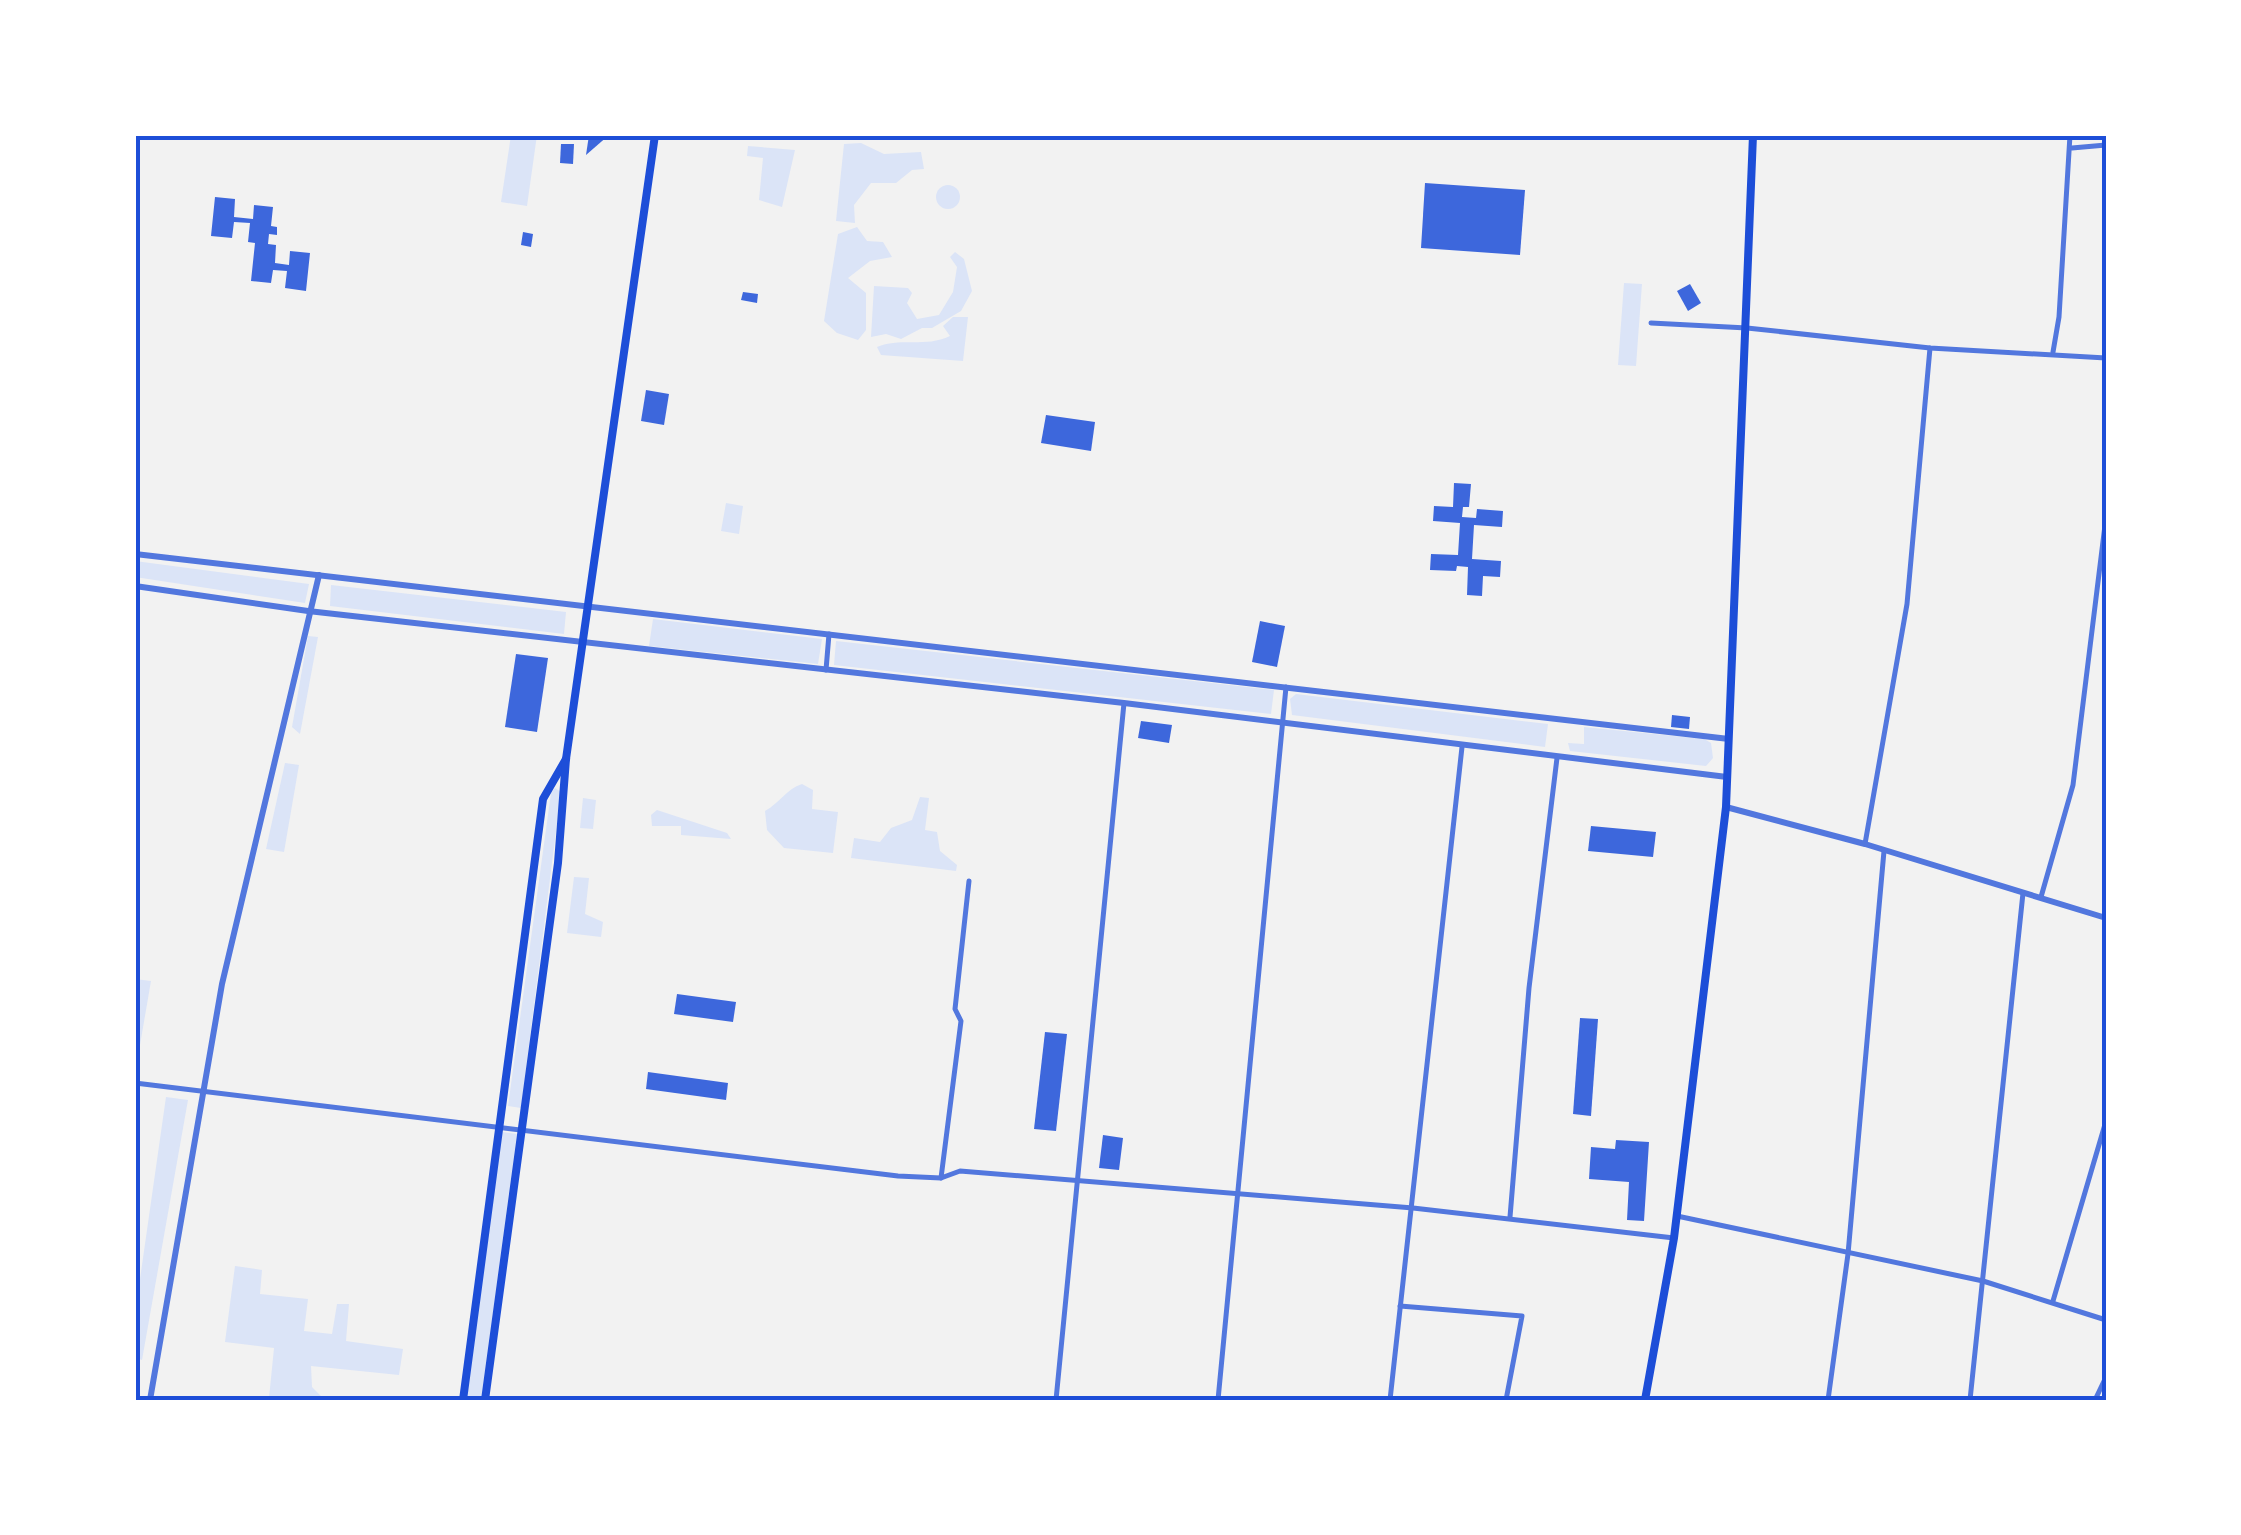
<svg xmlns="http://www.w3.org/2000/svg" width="2241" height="1535" font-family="'Nunito Sans',sans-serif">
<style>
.green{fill:#dbe4f7}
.building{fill:#3d67dc}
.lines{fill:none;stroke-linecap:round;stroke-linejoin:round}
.minor{stroke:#5277de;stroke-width:5}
.tertiary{stroke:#5277de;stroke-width:6}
.secondary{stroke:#1d4ed8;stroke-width:8}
.neatline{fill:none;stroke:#1d4ed8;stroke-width:4}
</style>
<rect width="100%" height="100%" fill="#f2f2f2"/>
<g class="green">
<path d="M511,135H537L527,206L501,202Z"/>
<path d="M861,143L884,154L921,152L924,169L912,170L896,183H871L854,205L855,223L836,221L844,144Z"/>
<path d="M748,146L795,150L782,207L759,200L763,158L747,156Z"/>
<circle cx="948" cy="197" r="12"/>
<path d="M857,227L867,241L883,242L892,257L870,261L848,278L866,293V330L858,340L837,333L824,321L838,234Z"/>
<path d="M955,252L964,259L972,291L961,311L932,328H922L901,339L886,334L871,337L874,286L908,288L912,293L907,303L917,319L939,315L953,292L957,267L950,257Z"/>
<path d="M1624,283L1642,284L1636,366L1618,365Z"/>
<path d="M953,317H968L963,361L881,355L877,347C901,337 925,348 950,336L943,326Z"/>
<path d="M726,503L743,506L739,534L721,531Z"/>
<path d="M135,561L309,584L305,603L135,577Z"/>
<path d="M331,585L566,612L564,634L330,606Z"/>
<path d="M653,619L822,639L818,664L649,646Z"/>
<path d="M308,636L318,637L300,734L292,727Z"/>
<path d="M836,641L1274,690L1271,714L834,665Z"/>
<path d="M1296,694L1548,724L1545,747L1292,715L1290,699Z"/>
<path d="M1584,727L1704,739L1711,743L1713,758L1706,766L1570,751L1568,743L1584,744Z"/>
<path d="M285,763L299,765L284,852L266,849Z"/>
<path d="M802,784L813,790L812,809L838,812L833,853L784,848L767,830L765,811C780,803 786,789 802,784Z"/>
<path d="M555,788L561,792L521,1108L508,1106L551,793Z"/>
<path d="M920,797L929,798L925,830L937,832L940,851L957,865L956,871L851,858L854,838L880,842L891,828L912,820Z"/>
<path d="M583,798L596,800L593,829L580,828Z"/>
<path d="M657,810L727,833L731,839L681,835V826H652L651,815Z"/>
<path d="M574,877L589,878L585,914L603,922L601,937L567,933Z"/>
<path d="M135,979L151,981L135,1074Z"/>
<path d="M166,1097L188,1100L142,1360L135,1357V1314Z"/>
<path d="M502,1132L517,1134L481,1400H466Z"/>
<path d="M235,1266L262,1270L260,1294L308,1299L304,1331L332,1334L337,1304H349L346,1341L403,1349L399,1375L311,1366L312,1387L325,1400L269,1398L274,1348L225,1342Z"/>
</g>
<g class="building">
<path d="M589,135H609L586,155Z"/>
<path d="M561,144H574L573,164L560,163Z"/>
<path d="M1425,183L1525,190L1520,255L1421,248Z"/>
<path d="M215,197L235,199L234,217L253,219L254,205L273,207L271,226L277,227V235L269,234L268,244L276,245L275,263L289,265L290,251L310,253L306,291L285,288L287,271L273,270L271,283L251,281L255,243L248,242L250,223L234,222L232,238L211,236Z"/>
<path d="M523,232L533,234L531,247L521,245Z"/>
<path d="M1690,284L1701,303L1688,311L1677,291Z"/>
<path d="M743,292L758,294L757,303L741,300Z"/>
<path d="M646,390L669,394L664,425L641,421Z"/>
<path d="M1046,415L1095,422L1091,451L1041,443Z"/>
<path d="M1454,483L1471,484L1469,507H1463L1462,517L1476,518L1477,509L1503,511L1502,527L1474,525L1472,559L1501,561L1500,577L1483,576L1482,596L1467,595L1468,567L1457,566L1456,571L1430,570L1431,554L1458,555L1460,523L1433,521L1434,506L1453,507Z"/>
<path d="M1260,621L1285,626L1277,667L1252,662Z"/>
<path d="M516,654L548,658L537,732L505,727Z"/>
<path d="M1672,715L1690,717L1689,729L1671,727Z"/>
<path d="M1141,721L1172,725L1169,743L1138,738Z"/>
<path d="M1591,826L1656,832L1653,857L1588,851Z"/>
<path d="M677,994L736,1002L733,1022L674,1014Z"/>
<path d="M1580,1018L1598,1019L1591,1116L1573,1114Z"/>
<path d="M1045,1032L1067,1034L1056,1131L1034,1129Z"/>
<path d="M648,1072L728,1083L726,1100L646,1089Z"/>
<path d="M1103,1135L1123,1138L1119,1170L1099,1168Z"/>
<path d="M1616,1140L1649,1142L1644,1221L1627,1220L1629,1182L1589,1179L1591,1147L1615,1149Z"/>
</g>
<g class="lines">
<g class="minor">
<path d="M2072,148L2106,145"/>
<path d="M1651,323L1747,328L1930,348L2106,358"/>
<path d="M2053,352L2059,317L2070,135"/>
<path d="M826,670L829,634"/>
<path d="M1865,844L1907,604L1930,348"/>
<path d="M2041,897L2073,785L2106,517"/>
<path d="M135,1083L898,1176L941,1178L960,1171L1413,1208L1674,1238"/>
<path d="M941,1178L961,1021L955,1009L969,881"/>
<path d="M1677,1216L1983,1281L2106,1320"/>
<path d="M1510,1217L1529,988L1557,758"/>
<path d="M2053,1301L2106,1121"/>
<path d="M1400,1306L1522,1316L1506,1400"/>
<path d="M1056,1400L1124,703"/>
<path d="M1218,1400L1286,687"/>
<path d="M1390,1400L1462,747"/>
<path d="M1828,1400L1848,1254L1884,851"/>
<path d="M1970,1400L2023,893"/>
<path d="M2095,1400L2106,1377"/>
</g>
<g class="tertiary">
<path d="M1713,135L1753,137"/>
<path d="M135,554L1729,739"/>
<path d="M135,586L308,611L1124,703L1727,777"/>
<path d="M1726,807L1865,844L2106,918"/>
<path d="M150,1400L222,984L319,575"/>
</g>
<g class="secondary">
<path d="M463,1400L543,799L566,759"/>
<path d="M485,1400L558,863L566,759L655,135"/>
<path d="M1645,1400L1674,1238L1726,807L1753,135"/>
</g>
</g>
<rect width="2241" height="1535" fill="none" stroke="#ffffff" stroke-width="275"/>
<rect x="138" y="138" width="1966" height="1260" class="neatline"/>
</svg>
